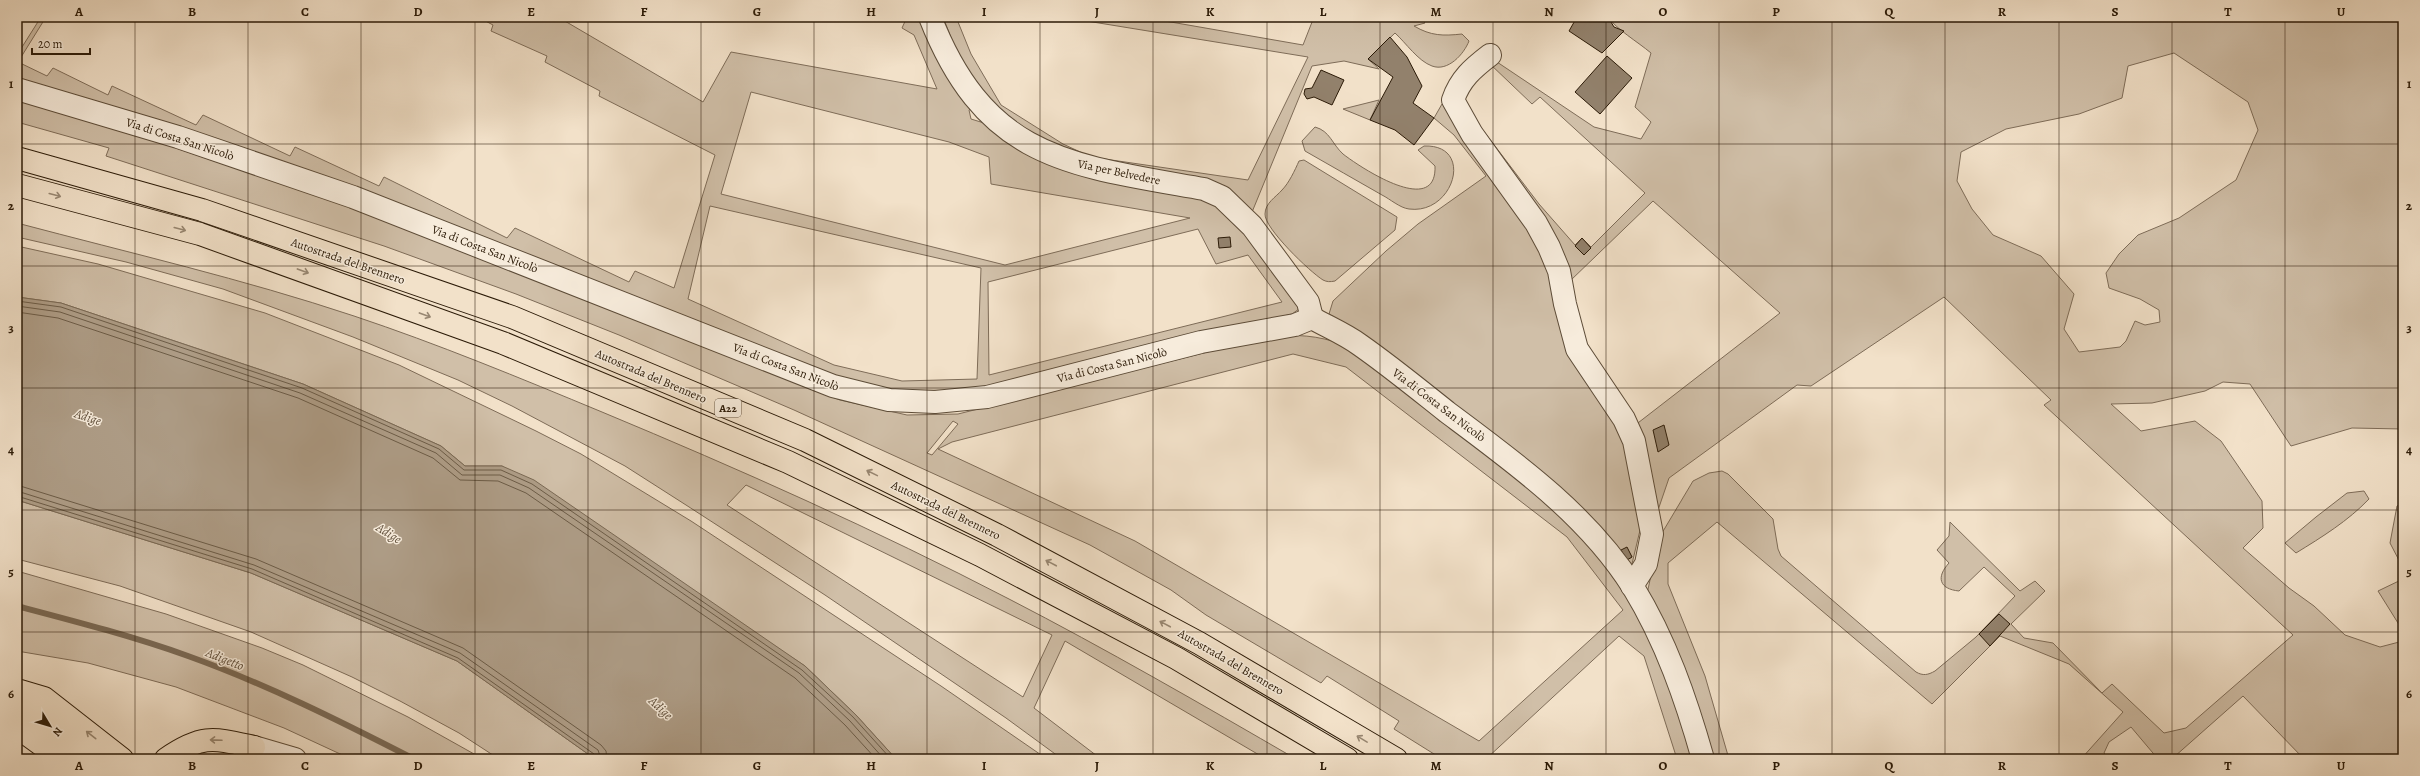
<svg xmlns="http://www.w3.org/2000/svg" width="2420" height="776" font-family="Alegreya,serif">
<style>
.green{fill:#d0bfa8;stroke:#7e6c58;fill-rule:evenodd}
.water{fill:#ae9d87;stroke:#7a6954}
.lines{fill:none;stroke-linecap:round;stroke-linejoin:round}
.shore{stroke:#6c5c47;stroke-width:1}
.stream{stroke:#7a6954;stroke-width:6}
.building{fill:#92816c;stroke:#2b1a07}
.minor-casing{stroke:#5d4c38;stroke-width:24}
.highway-casing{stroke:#2b1a07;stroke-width:24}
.minor{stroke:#f7ecdc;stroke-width:22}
.highway{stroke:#f2e1c9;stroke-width:22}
.oneway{stroke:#988772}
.grid{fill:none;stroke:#2b1a07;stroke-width:1;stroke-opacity:0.55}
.labels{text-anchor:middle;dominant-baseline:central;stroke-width:3;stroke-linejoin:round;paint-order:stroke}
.shield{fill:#f7ecdc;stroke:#685947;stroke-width:1}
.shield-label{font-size:11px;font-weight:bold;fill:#2b1a07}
.street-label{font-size:12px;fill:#2b1a07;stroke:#f7ecdc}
.water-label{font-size:13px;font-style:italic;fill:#5f4e3a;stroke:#f7ecdc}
.neatline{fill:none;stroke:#2b1a07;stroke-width:1.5}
.grid-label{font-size:13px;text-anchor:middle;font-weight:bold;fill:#2b1a07}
</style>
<rect width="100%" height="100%" fill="#f2e1c9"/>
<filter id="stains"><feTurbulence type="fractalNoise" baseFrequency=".005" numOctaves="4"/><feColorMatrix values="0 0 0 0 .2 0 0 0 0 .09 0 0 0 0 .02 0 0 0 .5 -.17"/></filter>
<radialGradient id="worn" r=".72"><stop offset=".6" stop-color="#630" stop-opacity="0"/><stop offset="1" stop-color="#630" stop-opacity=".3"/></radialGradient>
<g class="green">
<path d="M41,17H46L18,62L47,76L53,68L108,95L112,86L196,125L203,115L290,156L295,147L379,186L384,177L507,238L515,228L629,282L635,271L674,288L715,155L599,96L600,91L545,62L547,56L491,31L493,25L478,17H558L703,102L731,52L937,89L914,35L902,28L907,17H925L973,107L969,110L971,119L984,123L1009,141L1197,193L1229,210L1303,306L1292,314L966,394L879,392L17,80V55ZM751,92L949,142L989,157L991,184L1190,218L1005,265L721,194ZM710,206L981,268L977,379L902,381L834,365L688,299ZM1198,229L1216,264L1248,255L1282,302L989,375L988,282Z"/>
<path d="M943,17H956L971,54L1001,105L1063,144L1091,157L1248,180L1308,57L1062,17H1142L1303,45L1314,17H1420L1425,23L1414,26C1431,36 1443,36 1462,34L1469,41C1464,54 1448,72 1432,66C1418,61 1406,43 1395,33L1368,59L1379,69L1344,61L1312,66L1250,217L1237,202L1084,161L1014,129L964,71Z"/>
<path d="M1608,17H2403V429L2352,428L2291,446L2250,384L2223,382L2205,391L2152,403L2111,404L2141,431L2195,421L2221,441L2262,501L2263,528L2243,548L2289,588L2314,606L2345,635L2380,647L2403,641V759H2304L2243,696L2174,757L2175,759H2158L2131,727L2109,742L2104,753L2109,759H2081L2123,712L2069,664L2000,636L1932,704L1717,522L1668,563V584L1705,676L1729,759H1709L1647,594L1659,538L1693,481L1709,473L1722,471L1728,474L1773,519L1778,549L1781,556L1916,672C1923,676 1928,675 1935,671L1976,637L2015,596L1984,567L1959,591C1939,589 1936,577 1949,563L1937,550L1949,536L1950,522L2020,591L2035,581L2045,591L2011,624L2024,638L2053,643L2102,693L2112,684L2164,733L2186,728L2293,635L2044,405L2051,400L1944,297L1811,386L1797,385L1669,478L1655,519L1634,426L1780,313L1653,201L1570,281L1460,100L1539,204L1575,245L1582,238L1591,247L1645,193L1540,97L1532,104L1489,63L1494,60L1594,127L1641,139L1651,122L1635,107L1651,53C1638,42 1616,29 1608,17ZM2174,53L2248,102L2258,130L2236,180L2179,218L2138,235L2119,254L2106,273L2109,288L2140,299L2159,310L2160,322L2145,325L2135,321L2126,341L2120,347L2079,352L2064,329L2074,294L2041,256L1993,235L1972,209L1957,181L1961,152L2006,129L2079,114L2122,98L2128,66Z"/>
<path d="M17,98L170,146L380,217L711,346L803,386L840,400L907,415L958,414L1268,337C1298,334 1316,335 1345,345L1553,506L1595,552L1627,597L1656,648L1693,759H1677L1644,656L1619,636L1486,759H1442L1394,729L1399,721L1327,676L1321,683L1206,615L1171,590L1090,545L794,410L619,335L516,294L384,246L106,156L109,148L17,122ZM1293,354L1346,367L1567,537L1623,610L1479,741L1135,541L938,449L952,442ZM953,421L958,424L932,455L927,453Z"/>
<path d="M1379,100L1370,120L1343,109Z"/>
<path d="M1442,104L1450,110L1520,209L1627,442L1641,526L1631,568L1627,560L1632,557L1627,548L1617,553L1377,344L1329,314L1333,301L1386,251L1418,224L1486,176L1454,135L1434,118Z"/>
<path d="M1315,127C1330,131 1332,144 1343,154C1361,168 1437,218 1435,166L1418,150L1424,146C1475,144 1454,215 1409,209C1400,208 1390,199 1382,195C1356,180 1331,166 1305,151L1302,141Z"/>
<path d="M1304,160L1397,217L1395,230L1335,281C1330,282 1327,282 1323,280C1310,272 1264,228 1265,214C1265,203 1276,197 1282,190C1289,183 1295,170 1299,161Z"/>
<path d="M17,223C130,253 243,279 354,316C438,344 520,378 602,412C739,469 876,530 1009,599C1106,649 1201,704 1296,759H1266L1065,641L1034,708L1101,759H1062L1006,718L825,595L686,505L625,466L512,406L458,380L353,337L223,289L126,262L17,237ZM746,485L1052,635L1023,697L727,505Z"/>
<path d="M17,246L98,264L265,313L399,365L536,431L581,454L691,521L941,686L1047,759H896L856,715L805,666L502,466H465L441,446L303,384L61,303L17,297Z"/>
<path d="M2364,491L2369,499C2348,521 2322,537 2296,553L2285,543L2316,517L2347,493Z"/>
<path d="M17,500L251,573L457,661L595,759H499L459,733L400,701L352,677L251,632L120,586L17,559Z"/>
<path d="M2403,503V568L2390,543L2397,506Z"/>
<path d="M17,571L166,614L262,648L303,665L408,717L483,759H351L284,728L176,687L88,663L17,651Z"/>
<path d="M2403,579V631L2378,591Z"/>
</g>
<path class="water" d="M17,297L61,303L303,384L441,446L465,466H502L534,480L805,666L856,715L896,759H595L457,661L251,573L17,500Z"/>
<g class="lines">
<g class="shore">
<path d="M17,301L61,307L302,388L439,449L464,470H501L532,484L802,670L853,717L891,759"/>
<path d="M17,306L60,312L300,393L436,453L462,475H500L529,488L799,673L850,721L884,759"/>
<path d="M17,312L58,318L298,398L433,458L460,480L498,481L526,493L795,678L845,725L876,759"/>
<path d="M17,485L256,559L463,648L601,745L606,751L607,759"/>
<path d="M17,491L254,565L460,653L598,750L601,759"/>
<path d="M17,496L252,569L458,658L594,754L596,759"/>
</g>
<path class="stream" d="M17,606C74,621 132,636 188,656C266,684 340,721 414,759"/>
</g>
<g class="building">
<path d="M1577,17H1608L1614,27L1624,31L1602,53L1569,31Z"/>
<path d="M1390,37L1407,57L1422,86L1413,103L1434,118L1414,145L1395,130L1370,120L1393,77L1368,59Z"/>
<path d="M1607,56L1632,78L1600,114L1575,92Z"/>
<path d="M1321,70L1344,80L1332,105L1314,97L1307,99L1304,94L1305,89L1312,88Z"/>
<path d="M1230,237L1231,247L1219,248L1218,238Z"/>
<path d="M1582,238L1591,248L1584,255L1575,246Z"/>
<path d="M1664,425L1669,445L1658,452L1653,430Z"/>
<path d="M1627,547L1632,557L1627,560L1621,550Z"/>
<path d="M1999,614L2010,624L1990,646L1979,634Z"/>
</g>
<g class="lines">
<g class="minor-casing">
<g id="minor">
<path d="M930,17C986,160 1069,165 1204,189L1222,197L1252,226L1308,302L1312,318"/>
<path d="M1490,55C1473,68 1460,79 1453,100L1472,134L1536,223L1549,247L1559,271L1565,304L1577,349L1624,419L1634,441L1652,534L1646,564L1632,586"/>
<path d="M17,89L178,137L353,197L833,386L889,400L935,402L987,397L1201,342L1295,325L1312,318C1328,327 1345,334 1360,345C1390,366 1418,389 1447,412C1514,462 1588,515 1633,587C1666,641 1686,699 1703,759"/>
<path d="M254,747L295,759"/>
</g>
</g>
<g class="highway-casing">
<g id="highway">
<path d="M17,158L202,210L512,317L805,440L997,535L1199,643L1396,759"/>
<path d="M17,185L200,234L503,343L788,462L980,555L1176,658L1347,759"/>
<path d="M17,690L44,698L122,759"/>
<path d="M17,701L94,759"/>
<path d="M17,727L61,759"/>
<path d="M166,759C202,734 213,738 254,747"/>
</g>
</g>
<use href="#minor" class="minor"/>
<use href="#highway" class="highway"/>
</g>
<defs><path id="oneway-shaft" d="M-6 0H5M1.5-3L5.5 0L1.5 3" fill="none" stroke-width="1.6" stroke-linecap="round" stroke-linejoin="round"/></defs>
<g class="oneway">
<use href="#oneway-shaft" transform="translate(55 195) rotate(15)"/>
<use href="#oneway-shaft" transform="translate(180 229) rotate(15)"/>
<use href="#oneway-shaft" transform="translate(303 271) rotate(20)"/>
<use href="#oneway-shaft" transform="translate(425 315) rotate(20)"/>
<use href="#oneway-shaft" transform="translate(872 473) rotate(-154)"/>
<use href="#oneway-shaft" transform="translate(1051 563) rotate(-152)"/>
<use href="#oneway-shaft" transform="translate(1165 624) rotate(-152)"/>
<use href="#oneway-shaft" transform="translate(91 735) rotate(-142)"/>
<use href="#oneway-shaft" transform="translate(1362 739) rotate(-149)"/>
<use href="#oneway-shaft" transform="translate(216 740) rotate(-178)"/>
</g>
<path class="grid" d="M135,17V759M248,17V759M361,17V759M475,17V759M588,17V759M701,17V759M814,17V759M927,17V759M1040,17V759M1153,17V759M1267,17V759M1380,17V759M1493,17V759M1606,17V759M1719,17V759M1832,17V759M1945,17V759M2059,17V759M2172,17V759M2285,17V759M17,144H2403M17,266H2403M17,388H2403M17,510H2403M17,632H2403"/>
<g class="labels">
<rect class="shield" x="715" y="399" width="26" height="18" rx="3"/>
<g class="shield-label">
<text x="728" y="408">A22</text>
</g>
<g class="street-label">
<text transform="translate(180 139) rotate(18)">Via di Costa San Nicolò</text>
<text transform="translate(1119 172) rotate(12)">Via per Belvedere</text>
<text transform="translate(485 249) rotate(21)">Via di Costa San Nicolò</text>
<text transform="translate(348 261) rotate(19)">Autostrada del Brennero</text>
<text transform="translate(1112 365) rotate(-14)">Via di Costa San Nicolò</text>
<text transform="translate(786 367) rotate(21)">Via di Costa San Nicolò</text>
<text transform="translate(651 376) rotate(23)">Autostrada del Brennero</text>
<text transform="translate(1439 405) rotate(37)">Via di Costa San Nicolò</text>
<text transform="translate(946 510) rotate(26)">Autostrada del Brennero</text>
<text transform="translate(1231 662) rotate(30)">Autostrada del Brennero</text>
</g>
<g class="water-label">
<text transform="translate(88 417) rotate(18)">Adige</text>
<text transform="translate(389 533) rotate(32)">Adige</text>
<text transform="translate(225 659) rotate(22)">Adigetto</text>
<text transform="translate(661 708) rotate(43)">Adige</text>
</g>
</g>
<rect width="2420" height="776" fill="none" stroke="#f2e1c9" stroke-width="44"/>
<g transform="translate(50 726) rotate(128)" stroke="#f7ecdc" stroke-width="3" paint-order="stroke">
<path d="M0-3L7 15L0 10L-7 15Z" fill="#2b1a07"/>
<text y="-6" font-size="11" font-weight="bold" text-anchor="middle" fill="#2b1a07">N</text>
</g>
<path d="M32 48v6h58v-6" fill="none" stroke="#2b1a07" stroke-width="2"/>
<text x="38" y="48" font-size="12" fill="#2b1a07" stroke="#f7ecdc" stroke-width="3" paint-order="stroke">20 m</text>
<rect x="22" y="22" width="2376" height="732" class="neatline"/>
<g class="grid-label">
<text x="79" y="16">A</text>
<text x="192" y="16">B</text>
<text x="305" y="16">C</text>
<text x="418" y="16">D</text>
<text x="531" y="16">E</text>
<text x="644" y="16">F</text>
<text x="757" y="16">G</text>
<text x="871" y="16">H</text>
<text x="984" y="16">I</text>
<text x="1097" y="16">J</text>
<text x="1210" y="16">K</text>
<text x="1323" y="16">L</text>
<text x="1436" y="16">M</text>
<text x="1549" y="16">N</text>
<text x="1663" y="16">O</text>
<text x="1776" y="16">P</text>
<text x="1889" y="16">Q</text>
<text x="2002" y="16">R</text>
<text x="2115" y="16">S</text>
<text x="2228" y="16">T</text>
<text x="2341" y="16">U</text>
<text x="11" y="88">1</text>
<text x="2409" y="88">1</text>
<text x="11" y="210">2</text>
<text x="2409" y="210">2</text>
<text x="11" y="332">3</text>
<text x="2409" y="332">3</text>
<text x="11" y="454">4</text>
<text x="2409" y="454">4</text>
<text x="11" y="576">5</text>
<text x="2409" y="576">5</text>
<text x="11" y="698">6</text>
<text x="2409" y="698">6</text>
<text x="79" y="770">A</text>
<text x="192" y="770">B</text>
<text x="305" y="770">C</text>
<text x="418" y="770">D</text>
<text x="531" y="770">E</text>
<text x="644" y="770">F</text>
<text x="757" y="770">G</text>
<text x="871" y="770">H</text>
<text x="984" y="770">I</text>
<text x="1097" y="770">J</text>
<text x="1210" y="770">K</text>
<text x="1323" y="770">L</text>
<text x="1436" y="770">M</text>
<text x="1549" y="770">N</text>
<text x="1663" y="770">O</text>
<text x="1776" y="770">P</text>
<text x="1889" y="770">Q</text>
<text x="2002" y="770">R</text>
<text x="2115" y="770">S</text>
<text x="2228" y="770">T</text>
<text x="2341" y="770">U</text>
</g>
<rect width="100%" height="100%" filter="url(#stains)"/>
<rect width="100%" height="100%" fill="url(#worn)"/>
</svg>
